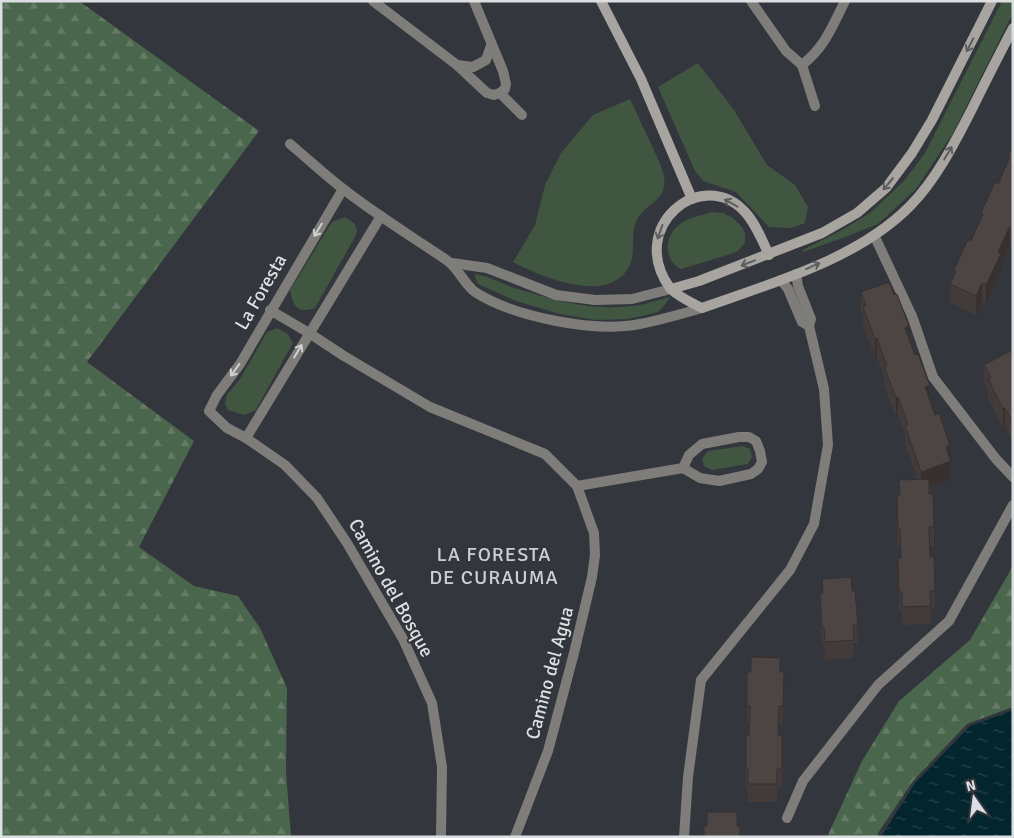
<svg xmlns="http://www.w3.org/2000/svg" width="1014" height="838" font-family="Signika,sans-serif">
<style>
.grass{fill:#405641}
.forest{fill:url(#forest-firs)}
.water{fill:url(#water-ripples)}
.lines{fill:none;stroke-linecap:round;stroke-linejoin:round}
.lane{stroke:#7f7d7a;stroke-width:10}
.street{stroke:#7f7d7a;stroke-width:10}
.secondary{stroke:#a8a5a0;stroke-width:10}
.wall{fill:#423b3a}
.shaded-wall{fill:#36302f}
.building{fill:#4d4543;stroke:#36302f}
.oneway{stroke:#5c5d5f}
.oneway2{stroke:#ced0d2}
.labels{text-anchor:middle;dominant-baseline:central;stroke-width:4;stroke-linejoin:round;paint-order:stroke}
.street-label{font-size:19px;fill:#dcdfe2;stroke:#33363c}
.neighbourhood-label{font-size:20px;letter-spacing:1px;fill:#cacfd6;stroke:#33363c}
</style>
<defs>
<pattern id="forest-firs" width="22" height="20" patternUnits="userSpaceOnUse" patternTransform="scale(1.25)"><rect width="22" height="20" fill="#4a664c"/><path d="M5 1l3.5 6h-7zM16 11l3.5 6h-7z" fill="#647b66"/></pattern>
<pattern id="water-ripples" width="26" height="14" patternUnits="userSpaceOnUse" patternTransform="scale(1.25)"><rect width="26" height="14" fill="#02252e"/><path d="M2 4q2-2 4 0t4 0M15 11q2-2 4 0t4 0" fill="none" stroke="#26444c"/></pattern>
</defs>
<rect width="100%" height="100%" fill="#33363c"/>
<g class="grass">
<path d="M1002,1H1013V13L953,133L916,189L878,224L848,236L803,252V250L842,230L870,213L904,181L925,153Z"/>
<path d="M698,63L734,110L767,165L795,185L808,207L805,223L791,228L769,227L736,192L703,181L695,171L658,87Z"/>
<path d="M630,99C638,115 645,132 653,148C657,157 662,167 664,176C668,203 644,202 636,222C630,236 636,250 630,264C612,307 541,277 513,262L535,225L545,185L561,153L593,115Z"/>
<path d="M713,212L723,213L733,218L742,227L745,234V243L737,252L681,269C663,260 664,235 680,224C689,217 703,215 713,212Z"/>
<path d="M345,217L354,223L357,230L356,235L315,308C297,314 293,306 290,290L332,222Z"/>
<path d="M474,274C491,276 505,286 521,290C557,301 594,311 632,306C645,305 657,300 670,297L664,306L658,312L628,319L596,320L560,314L516,301L478,284Z"/>
<path d="M277,328L288,334L293,343L255,411L244,415L228,410L225,404L227,395L240,379L267,332Z"/>
<path d="M743,446L750,449L752,457L748,464L712,470L704,466L702,459L708,451Z"/>
</g>
<g class="forest">
<path d="M1,1H79L259,131L87,362L194,441L139,547L194,586L238,596L260,628L287,688L286,771L291,837H1Z"/>
<path d="M1013,566V707L967,724L913,781L878,833V837H827L862,761L899,701L970,640Z"/>
</g>
<path class="water" d="M1013,710V837H881L915,783L970,726Z"/>
<g class="lines">
<g class="lane">
<path d="M874,235L912,316L933,377L996,459L1013,477"/>
<path d="M781,280L788,289L802,322L809,326"/>
<path d="M787,818L803,781L878,685L949,621L1013,505"/>
<path d="M684,837L688,777L701,680L790,570L814,524L828,445L824,389L809,326L811,319L798,286L796,274"/>
</g>
<g class="street">
<path d="M373,1L457,65L487,93L494,95L500,93L505,89L506,84L503,71L474,1"/>
<path d="M751,1L786,51L802,65L815,106"/>
<path d="M457,65L473,67L486,60L491,46"/>
<path d="M802,65C825,47 832,27 845,1"/>
<path d="M500,93L522,115"/>
<path d="M290,144C308,159 324,174 342,188C375,214 411,236 445,259C458,267 464,284 475,292C514,317 594,333 640,324C661,320 681,314 702,308"/>
<path d="M343,189L240,364L217,395L209,411L227,428L246,438L285,465L317,498L347,543L403,639L432,703L442,767L441,837"/>
<path d="M452,263L487,268L556,295L595,300L632,299L671,289"/>
<path d="M270,310L309,333L344,356L430,407L545,454L577,486L594,533L595,555L592,577L574,653L548,751L515,837"/>
<path d="M246,438L381,216"/>
<path d="M577,486L683,468L700,478L719,481L751,474L758,469L762,462L760,451L756,441L749,437H739L702,444L689,455L683,468"/>
</g>
<g class="secondary">
<path d="M601,1L641,79L692,199"/>
<path d="M769,255C762,240 756,224 745,212C702,165 626,227 670,288C677,296 692,303 702,308C772,283 859,259 911,205C937,178 955,142 972,109C985,82 999,55 1013,28"/>
<path d="M671,289L699,281L822,233L857,213L886,188L912,153L932,120L992,1"/>
</g>
</g>
<g class="wall">
<path d="M1013,147V246L1010,245L1001,264V272L986,303L982,301L976,315L950,303V284L954,276V270L971,241L981,219V213L998,184L1008,161V156Z"/>
<path d="M861,292L909,338L950,459L951,480L929,488L934,527V546H930V557L935,591V609H931V624L902,625V611H899L898,559L901,558L900,547L898,548L897,495H899V480H918L905,445V435L898,416L896,417L884,385V376L877,357H875L863,326V317L861,311Z"/>
<path d="M1013,356L1012,440L1005,427L1003,428L988,398V391L984,383V365Z"/>
<path d="M822,579L852,591L858,625V643H854V658L825,660L824,646H822L820,612V594L822,593Z"/>
<path d="M747,672H784L783,724H779V735H782V787H777V802H748V787L746,788V735H749V724H747Z"/>
</g>
<g class="shaded-wall">
<path d="M1010,226V245L1001,264V272L986,303V285L998,252Z"/>
<path d="M982,283V301L976,315V296Z"/>
<path d="M909,326V345L905,328Z"/>
<path d="M877,338V357H875V339Z"/>
<path d="M930,386V404L925,387Z"/>
<path d="M898,397V416L896,417V398Z"/>
<path d="M1005,408V427L1003,428V409Z"/>
<path d="M1012,421H1013V439L1012,440Z"/>
<path d="M950,445L951,480L921,490V472L946,447Z"/>
</g>
<g class="building">
<path d="M1013,147V227L1010,226L998,252L1001,254L986,285L982,283L976,296L950,284L956,271L954,270L968,239L971,241L983,214L981,213L995,182L998,184L1010,157L1008,156Z"/>
<path d="M889,282L894,295L897,294L909,326L905,328L915,355L918,354L930,386L925,387L935,415L939,413L950,445L946,447L951,461L921,472L905,426L908,425L898,397L896,398L884,367L887,366L877,338L875,339L863,307L866,306L861,292Z"/>
<path d="M1010,351L1013,356V421H1012L1005,408L1003,409L988,379L991,378L984,365Z"/>
<path d="M929,479V494H933L934,527H929L930,557H934L935,591H930L931,606L902,607V592H899L898,559L901,558L900,529H898L897,495H900L899,480Z"/>
<path d="M851,577L852,591H855L858,625H853L854,640L825,642L824,627H822L820,594L823,593L822,579Z"/>
<path d="M751,657L780,658V672H784L783,706H779L778,735H782V769H777V784H748V769H746V735H749L750,706H747V672H751Z"/>
<path d="M707,812H737V826H740V837H704V826H707Z"/>
</g>
<defs><path id="oneway-shaft" d="M-6 0H5M1.5-3L5.5 0L1.5 3" fill="none" stroke-width="1.6" stroke-linecap="round" stroke-linejoin="round" transform="scale(1.25)"/></defs>
<g class="oneway">
<use href="#oneway-shaft" transform="translate(970 45) rotate(117)"/>
<use href="#oneway-shaft" transform="translate(948 153) rotate(-59)"/>
<use href="#oneway-shaft" transform="translate(888 184) rotate(130)"/>
<use href="#oneway-shaft" transform="translate(731 203) rotate(-151)"/>
<use href="#oneway-shaft" transform="translate(660 232) rotate(109)"/>
<use href="#oneway-shaft" transform="translate(748 263) rotate(159)"/>
<use href="#oneway-shaft" transform="translate(813 266) rotate(-24)"/>
</g>
<g class="oneway2">
<use href="#oneway-shaft" transform="translate(318 230) rotate(121)"/>
<use href="#oneway-shaft" transform="translate(298 351) rotate(-59)"/>
<use href="#oneway-shaft" transform="translate(235 370) rotate(126)"/>
</g>
<g class="labels">
<g class="street-label">
<text transform="translate(261 292) rotate(-60)">La Foresta</text>
<text transform="translate(391 588) rotate(61)">Camino del Bosque</text>
<text transform="translate(550 673) rotate(-75)">Camino del Agua</text>
</g>
<g class="neighbourhood-label">
<text x="494" y="554">LA FORESTA<tspan x="494" dy="23">DE CURAUMA</tspan></text>
</g>
</g>
<rect width="1014" height="838" fill="none" stroke="#dcdfe2" stroke-width="5"/>
<g transform="translate(974 798) rotate(346)" stroke="#33363c" stroke-width="4" paint-order="stroke">
<path d="M0-4L9 19L0 12L-9 19Z" fill="#dcdfe2"/>
<text y="-8" font-size="14" font-weight="bold" text-anchor="middle" fill="#dcdfe2">N</text>
</g>
</svg>
